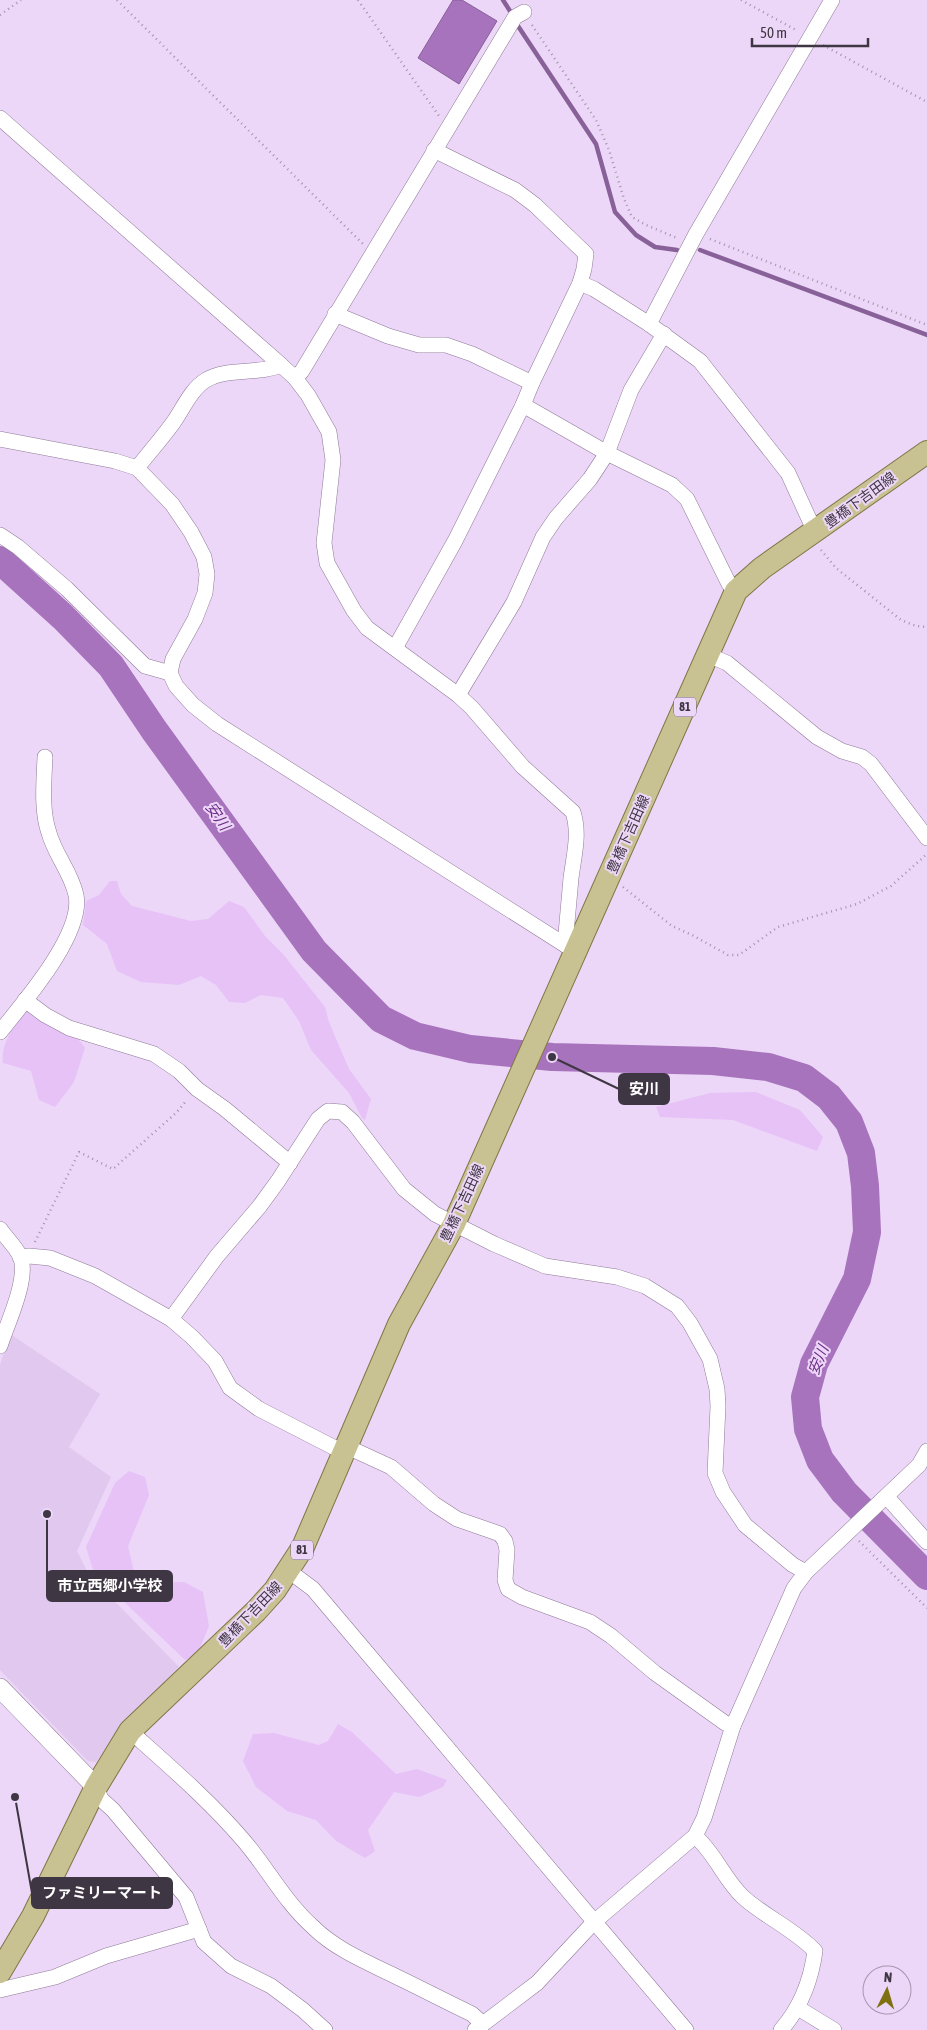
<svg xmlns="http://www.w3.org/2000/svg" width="927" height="2030" font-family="'Asap Condensed','Noto Sans JP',sans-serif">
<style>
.built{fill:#e1c8ee}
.green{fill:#e6c2f7}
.water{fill:#a673bc;stroke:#876198}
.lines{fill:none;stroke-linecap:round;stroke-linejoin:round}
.stream{stroke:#876198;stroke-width:4.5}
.river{stroke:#a673bc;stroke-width:28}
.minor-casing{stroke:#8e7a97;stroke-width:16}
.tertiary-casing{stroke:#8e7a97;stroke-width:20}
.primary-casing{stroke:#817546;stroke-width:24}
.path{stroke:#a493ac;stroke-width:2.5;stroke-dasharray:1 4;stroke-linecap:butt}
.minor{stroke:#fff;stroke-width:15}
.tertiary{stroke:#fff;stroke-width:19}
.primary{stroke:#c8c191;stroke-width:22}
.labels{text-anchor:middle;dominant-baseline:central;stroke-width:4;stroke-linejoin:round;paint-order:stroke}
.shield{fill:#edd7f8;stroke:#736679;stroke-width:1}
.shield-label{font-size:12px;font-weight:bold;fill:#3f3643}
.street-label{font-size:14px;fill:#3f3643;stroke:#edd7f8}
.water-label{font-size:15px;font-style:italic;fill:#6d2d87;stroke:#edd7f8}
.leader{fill:none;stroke:#3f3643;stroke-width:2}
.callout-dot{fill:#3f3643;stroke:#edd7f8;stroke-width:2}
.callout{fill:#3f3643;stroke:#3f3643;stroke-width:2}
.callout-label{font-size:15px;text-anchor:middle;font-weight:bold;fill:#fff}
</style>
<rect width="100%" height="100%" fill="#edd7f8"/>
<path class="built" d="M10,1334L100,1394L69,1447L111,1477L77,1551L89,1575L179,1667L127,1720L96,1762L88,1761L0,1670V1365Z"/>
<g class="green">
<path d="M110,881H117L121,894L132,906L191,921L208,919L229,901L244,907L265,936L283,954L325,1007L329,1022L349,1069L371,1099L365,1120L362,1118L349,1093L311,1050L299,1021L283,998L261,995L245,1003L229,1002L216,985L201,976L179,985L141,982L117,971L107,944L83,925L86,901L99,895Z"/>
<path d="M30,1010L76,1036L85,1048L74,1082L55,1107L39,1100L31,1071L3,1063C0,1048 13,1025 22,1012Z"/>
<path d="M756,1092L800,1110L823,1137L817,1151L733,1120L660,1117L656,1107L710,1093Z"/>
<path d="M129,1471L145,1477L149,1495L128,1546L134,1572L153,1583L184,1582L203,1592L209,1626L197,1655L185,1660L94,1573L86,1547L115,1483Z"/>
<path d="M338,1724L352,1732L396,1774L417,1769L447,1780L443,1787L419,1797L394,1792L368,1830L375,1851L365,1858L336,1841L316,1820L287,1811L256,1787L243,1761L253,1734L274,1733L319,1745L328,1741Z"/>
</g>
<path class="water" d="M453,0H462L497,21L459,84L418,58Z"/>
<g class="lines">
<g class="stream">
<path d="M503,0L510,11"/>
<path d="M518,26L596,144L615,212L636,235L655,247L677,250"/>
<path d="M700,250L927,335"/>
</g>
<path class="river" d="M0,560L63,617L111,666L154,730L314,951L381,1019L415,1036L470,1049L552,1057L713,1061L768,1067L804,1078L829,1097L849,1122L861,1153L865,1186L867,1232L857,1279L814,1364L805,1397L808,1429L820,1460L844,1492L927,1576"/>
<g class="minor-casing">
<g id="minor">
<path d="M0,118L281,365L295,378L308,395L329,432L333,460L324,543L327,563L354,611L367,628L458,695L472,708L523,767L573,812C580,834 574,855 571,878C569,900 567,923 565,945"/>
<path d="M580,283L594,289L649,324L700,361L788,473L815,532"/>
<path d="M335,314L388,336L419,345H446L472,354L532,383"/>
<path d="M649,324L696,234L832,0"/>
<path d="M295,378L302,371L515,17L524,12"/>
<path d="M523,405L607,453L672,485L687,499L729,584L736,591"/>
<path d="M0,439L115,461L137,468L172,504L191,532L204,557L207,574L205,593L195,619L173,659L170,673L176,686L193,705L217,724L573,950"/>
<path d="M137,468C149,453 162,438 173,423C183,409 191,389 206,380C228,367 258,375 281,365"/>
<path d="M0,535L18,547L67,589L145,666L170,673"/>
<path d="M395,648L455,541L523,405L532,383L580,283L584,269L586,254L535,205L515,190L434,150"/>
<path d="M708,655L727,663L817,737L842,751L862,757L871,764L927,838"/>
<path d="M458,695L514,602L543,537L556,518L590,479L607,453L631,390L664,334"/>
<path d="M25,1000L45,1015L69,1028L154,1054L179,1071L197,1089L225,1109L290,1163"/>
<path d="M0,1032C23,1003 84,934 76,895C71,872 55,855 49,833C41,810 44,781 45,757"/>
<path d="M0,1229C6,1238 17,1248 21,1258C28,1281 7,1324 0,1346"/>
<path d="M20,1257L29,1256L50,1258L95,1276L171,1319L192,1337L215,1361L230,1388L259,1409L337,1449L354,1450L391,1467L434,1504L457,1519L500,1534L505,1541L507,1550L505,1580L508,1589L522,1597L590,1622L611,1636L655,1673L725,1723L733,1726"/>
<path d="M171,1319L217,1256L259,1207L278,1181L318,1119L328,1111L342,1112L353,1122L404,1189L435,1214L494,1244L545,1266L617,1277L645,1286L677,1306L690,1323L710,1359L717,1389L718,1406L715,1473L723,1492L745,1525L793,1565L806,1572"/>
<path d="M887,1497L927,1542"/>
<path d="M289,1571L313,1589L686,2030"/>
<path d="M130,1731C169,1766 210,1801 244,1841C268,1869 285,1902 313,1927C334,1948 364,1961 391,1974C418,1987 445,2001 472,2014L483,2024"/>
<path d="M96,1787L101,1799L113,1810L186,1897L204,1942L231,1966L271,1986L303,2010L325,2030"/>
<path d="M695,1836C715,1853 724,1879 743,1897C765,1917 794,1929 815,1951C811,1981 801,2007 781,2030"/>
<path d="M0,1990L55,1977L106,1956L199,1929"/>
<path d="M798,2008L834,2030"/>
<path d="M475,2030L537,1983L594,1922L695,1836L704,1818L733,1726L794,1588L806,1572L919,1465L927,1451"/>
</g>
</g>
<g class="tertiary-casing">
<path id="tertiary" d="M0,1688L96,1787"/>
</g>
<g class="primary-casing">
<path id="primary" d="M0,1972L33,1916L96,1787L130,1731L256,1611L275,1590L303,1547L399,1324L454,1224L736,591L762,568L927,452"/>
</g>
<g class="path">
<path d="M117,0L363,244"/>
<path d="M358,0L439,116"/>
<path d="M741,0L796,30"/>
<path d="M0,15L21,0"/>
<path d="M532,25L596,120L609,150L624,199L632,217L646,225L677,238"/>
<path d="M823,45L927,102"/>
<path d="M710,239L927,325"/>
<path d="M821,550L836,568L901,620L916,626L927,627"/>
<path d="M623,887L672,926L692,935L728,955H739L778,927L857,904L891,886L927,854"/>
<path d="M35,1242L79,1152L113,1169L176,1113L187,1100"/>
<path d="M859,1541L927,1608"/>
</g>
<use href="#minor" class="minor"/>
<use href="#tertiary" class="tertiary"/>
<use href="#primary" class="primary"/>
</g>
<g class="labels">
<g class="shield">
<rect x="674" y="697.5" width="22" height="19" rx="4"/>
<rect x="291" y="1540.5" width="22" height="19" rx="4"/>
</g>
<g class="shield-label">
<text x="685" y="707">81</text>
<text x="302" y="1550">81</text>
</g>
<g class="street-label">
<text transform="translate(860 500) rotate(-36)">豊橋下吉田線</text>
<text transform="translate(628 834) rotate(-66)">豊橋下吉田線</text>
<text transform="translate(462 1203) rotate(-65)">豊橋下吉田線</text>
<text transform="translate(250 1614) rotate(-46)">豊橋下吉田線</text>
</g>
<g class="water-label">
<text transform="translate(218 816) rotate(55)">安川</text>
<text transform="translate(818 1360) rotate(-68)">安川</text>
</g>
</g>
<path class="leader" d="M552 1057L619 1089M47 1514L47 1586M15 1797L32 1893"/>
<g class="callout-dot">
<circle cx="552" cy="1057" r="5"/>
<circle cx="47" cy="1514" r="5"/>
<circle cx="15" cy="1797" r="5"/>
</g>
<g class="callout">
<rect x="619" y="1074" width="50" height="30" rx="5"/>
<rect x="47" y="1571" width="125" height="30" rx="5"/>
<rect x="32" y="1878" width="140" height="30" rx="5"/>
</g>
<g class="callout-label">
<text x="644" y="1094">安川</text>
<text x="110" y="1591">市立西郷小学校</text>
<text x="102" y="1898">ファミリーマート</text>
</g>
<g transform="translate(887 1990) rotate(5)"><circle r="24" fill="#edd7f8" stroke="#a797b0"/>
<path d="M0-4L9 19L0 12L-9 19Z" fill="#7f7111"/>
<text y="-8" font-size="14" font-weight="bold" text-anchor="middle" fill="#3f3643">N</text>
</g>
<path d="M752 38v8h116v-8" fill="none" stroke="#3f3643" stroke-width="2.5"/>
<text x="760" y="38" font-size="15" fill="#3f3643" stroke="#edd7f8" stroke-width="4" paint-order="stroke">50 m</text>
</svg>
